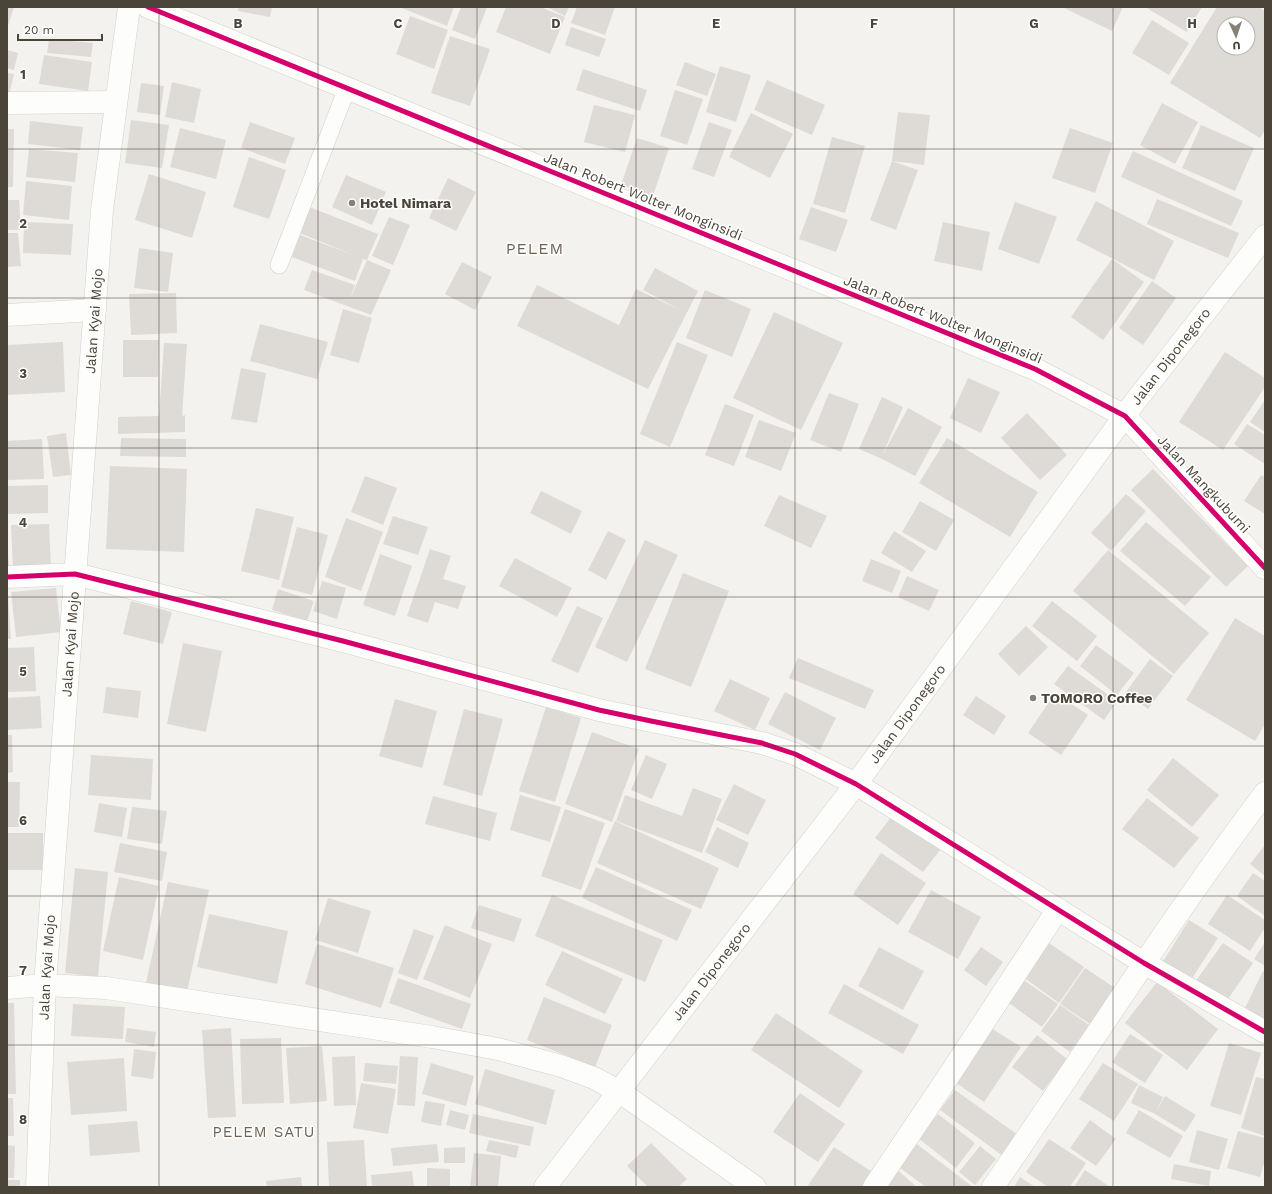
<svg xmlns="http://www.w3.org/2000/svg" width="1272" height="1194" font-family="'Work Sans',sans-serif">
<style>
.building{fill:#dedbd6;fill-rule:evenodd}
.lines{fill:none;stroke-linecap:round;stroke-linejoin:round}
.service-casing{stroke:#d2d0cb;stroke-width:18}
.minor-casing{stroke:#d2d0cb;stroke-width:23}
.tertiary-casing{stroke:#d2d0cb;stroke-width:23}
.service{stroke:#fdfdfc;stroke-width:17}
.minor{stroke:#fdfdfc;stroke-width:22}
.tertiary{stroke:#fdfdfc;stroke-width:22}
.cycleway-casing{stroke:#fff;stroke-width:8}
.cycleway{stroke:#d6006c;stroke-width:5}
.grid{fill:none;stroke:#4b4439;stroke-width:1;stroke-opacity:0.55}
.poi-dot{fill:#868178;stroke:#fff;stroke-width:1.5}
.labels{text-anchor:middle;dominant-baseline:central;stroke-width:3;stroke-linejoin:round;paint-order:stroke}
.street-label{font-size:14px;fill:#4b4439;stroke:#fff}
.poi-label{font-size:14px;font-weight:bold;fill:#4b4439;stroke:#fff;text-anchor:start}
.neighbourhood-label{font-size:15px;letter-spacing:1px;fill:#6e6250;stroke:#fff}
.quarter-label{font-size:16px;letter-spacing:1px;fill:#6e6250;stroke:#fff}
.grid-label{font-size:13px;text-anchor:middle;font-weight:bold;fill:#4b4439;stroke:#fff;stroke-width:3;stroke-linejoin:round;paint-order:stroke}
</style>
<rect width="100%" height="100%" fill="#f4f2ee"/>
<g class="building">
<path d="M7,7H14L7,29Z"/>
<path d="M239,7H272L270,17L238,11Z"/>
<path d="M399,7H454L447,26Z"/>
<path d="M461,7H487L475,39L452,30Z"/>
<path d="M506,7H540L565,17L550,54L496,32Z"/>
<path d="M547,7H569L565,16Z"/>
<path d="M577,7H615L605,35L571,23Z"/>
<path d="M1062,7H1123L1112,31Z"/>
<path d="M1145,7H1202L1187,32Z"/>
<path d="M1217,7H1259L1265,11V130L1260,138L1170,83ZM1224,24H1248V48H1224Z"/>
<path d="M410,16L448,30L434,69L396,54Z"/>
<path d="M1152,20L1189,43L1169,75L1132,53Z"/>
<path d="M571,27L606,39L599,57L565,45Z"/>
<path d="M450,36L490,49L470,106L431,93Z"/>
<path d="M49,39L93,43L91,57L47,53Z"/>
<path d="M7,50L18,53L14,70L7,68Z"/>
<path d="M44,55L92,62L88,91L39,84Z"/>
<path d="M685,62L716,74L707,96L676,85Z"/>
<path d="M720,66L751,75L736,122L706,112Z"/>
<path d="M583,69L647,90L640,111L576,90Z"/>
<path d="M7,73L14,74L8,100H7Z"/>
<path d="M767,80L825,105L812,135L754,110Z"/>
<path d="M172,82L201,89L194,123L165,117Z"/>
<path d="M141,83L164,86L160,115L137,112Z"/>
<path d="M675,90L703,99L687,145L660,136Z"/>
<path d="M1162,103L1198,122L1175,164L1140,145Z"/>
<path d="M594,105L635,115L625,152L584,142Z"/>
<path d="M898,112L930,115L924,165L892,161L918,170L896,230L870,220L892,161Z"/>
<path d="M751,113L793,134L770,178L729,157Z"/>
<path d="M131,120L169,125L162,168L125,163Z"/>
<path d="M30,121L83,127L80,150L28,144Z"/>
<path d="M250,122L295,138L285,164L241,148Z"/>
<path d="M709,122L732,130L714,177L692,169Z"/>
<path d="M1201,125L1254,148L1235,191L1182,168Z"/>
<path d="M180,128L226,140L216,179L170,167Z"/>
<path d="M1070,128L1113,143L1095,193L1052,178Z"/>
<path d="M7,129H14L13,187H7Z"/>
<path d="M832,137L865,146L845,213L813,204Z"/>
<path d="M637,138L669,148L653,196L621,185Z"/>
<path d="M29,149L78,153L75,182L26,177Z"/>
<path d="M1133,151L1243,201L1231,226L1121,177Z"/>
<path d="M249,157L286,170L269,219L233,207Z"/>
<path d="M149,174L206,192L192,238L135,220Z"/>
<path d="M346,175L386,192L372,225L332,207Z"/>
<path d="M448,178L476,192L456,231L429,218Z"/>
<path d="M26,181L72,186L69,220L23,215Z"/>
<path d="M1157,199L1239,233L1228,258L1147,224Z"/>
<path d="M7,200H19L21,230H7Z"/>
<path d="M1096,201L1174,241L1154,280L1076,240Z"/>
<path d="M1015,202L1057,217L1039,264L998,249Z"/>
<path d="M307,206L378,234L367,260L363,259L355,281L292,257L300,235L356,256L297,232Z"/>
<path d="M811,207L848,220L836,252L799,239Z"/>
<path d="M389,217L410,225L393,265L372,256Z"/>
<path d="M24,222L73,224L71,255L23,253Z"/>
<path d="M943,222L990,232L982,271L934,261Z"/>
<path d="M7,233H18L21,266L7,267Z"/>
<path d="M139,248L173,253L168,292L134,288Z"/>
<path d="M1112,259L1144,282L1103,340L1071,317Z"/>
<path d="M367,260L391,270L371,315L304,290L312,270L355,285L350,299Z"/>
<path d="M462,262L492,277L475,310L445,294Z"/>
<path d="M655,268L698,291L648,389L517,326L537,285L619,325L636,289L680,310L643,290Z"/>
<path d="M1152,281L1176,298L1143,345L1119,328Z"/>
<path d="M705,290L751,309L732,357L686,338Z"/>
<path d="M176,293L177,333L131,335L129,294Z"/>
<path d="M343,309L372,318L359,363L330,355Z"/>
<path d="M774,312L843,343L801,430L733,398Z"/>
<path d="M260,324L328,342L317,379L250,361Z"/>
<path d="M123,340H159L158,377H123Z"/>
<path d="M63,342L65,392L7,395V345Z"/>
<path d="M677,342L708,355L670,447L640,434Z"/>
<path d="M164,343L187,344L182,416L185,415V432L118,434V417L159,416Z"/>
<path d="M1225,352L1265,378V387L1223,450L1179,422Z"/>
<path d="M241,368L266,373L257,423L231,419Z"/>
<path d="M968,378L1000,392L981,433L950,418Z"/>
<path d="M829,393L859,404L841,452L810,440Z"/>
<path d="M882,397L903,407L882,456L908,408L942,427L915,476L880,458L859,449Z"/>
<path d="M1265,400V432L1250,422Z"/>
<path d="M725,404L754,415L734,466L705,455Z"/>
<path d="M1027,413L1067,455L1040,480L1001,438Z"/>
<path d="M759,420L796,433L781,471L745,457Z"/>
<path d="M1247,424L1265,435V464L1234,444Z"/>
<path d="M66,433L71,475L53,477L47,436Z"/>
<path d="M121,438L186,439V457L120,456Z"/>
<path d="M947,438L1038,492L1010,537L919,483Z"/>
<path d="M42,439L44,479L7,480V441Z"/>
<path d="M110,466L187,469L184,552L106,549Z"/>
<path d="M1153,469L1248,566L1226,587L1131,490Z"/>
<path d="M1261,475L1265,477V514L1244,501Z"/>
<path d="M365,476L397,488L383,525L351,512Z"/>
<path d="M48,485V513L7,514V486Z"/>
<path d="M541,491L582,511L571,534L530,513Z"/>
<path d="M1126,494L1146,511L1111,551L1091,533Z"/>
<path d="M779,495L827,516L811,548L764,526Z"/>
<path d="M920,501L954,520L936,551L902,532Z"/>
<path d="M256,508L294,517L279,580L241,571Z"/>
<path d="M393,516L428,527L418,555L383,544Z"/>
<path d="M346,518L383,532L361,591L325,577Z"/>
<path d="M1146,522L1211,577L1185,606L1120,551Z"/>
<path d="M49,524L51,567L13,568L11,525Z"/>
<path d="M297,527L328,535L312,595L281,587Z"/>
<path d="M608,531L626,540L606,580L588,570Z"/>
<path d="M894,531L926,551L912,572L881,553Z"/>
<path d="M645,540L678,555L627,662L595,647Z"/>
<path d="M430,549L451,556L443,579L466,586L458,609L435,602L428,623L407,616Z"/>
<path d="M1108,550L1209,633L1174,674L1073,591Z"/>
<path d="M7,553H8L9,566L7,567Z"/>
<path d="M380,554L412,566L395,616L363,605Z"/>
<path d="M515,558L572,588L557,617L499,586Z"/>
<path d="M871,559L901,571L892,593L862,581Z"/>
<path d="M683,573L729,591L691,687L645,669Z"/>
<path d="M907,576L939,590L929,611L898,597Z"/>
<path d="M322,581L346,588L337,619L313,611Z"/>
<path d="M56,588L61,632L16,637L11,592Z"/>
<path d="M278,589L314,601L307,621L272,610Z"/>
<path d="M8,596L11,639H7V597Z"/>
<path d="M131,601L172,612L163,644L123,634Z"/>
<path d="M1052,601L1097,636L1077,661L1032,626Z"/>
<path d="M577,606L603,618L578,673L551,661Z"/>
<path d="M1235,618L1265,636V724L1255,741L1186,700Z"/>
<path d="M1026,626L1048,647L1019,676L998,654Z"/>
<path d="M183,643L222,651L206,732L167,724Z"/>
<path d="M1096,645L1134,673L1117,695L1080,666Z"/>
<path d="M34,647L36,691L7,692V648Z"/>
<path d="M798,658L874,690L865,709L789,678Z"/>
<path d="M1150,659L1173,676L1148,709L1126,692Z"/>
<path d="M1068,666L1117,701L1104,720L1054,684Z"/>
<path d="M730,679L770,698L755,730L714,711Z"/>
<path d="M106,687L141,691L138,718L103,713Z"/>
<path d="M785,692L836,718L820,750L768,724Z"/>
<path d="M1055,693L1088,715L1061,755L1028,733Z"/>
<path d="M40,696L42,728L7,730V698Z"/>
<path d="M976,696L1006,716L994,735L963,715Z"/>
<path d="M395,699L437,711L422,768L379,756Z"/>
<path d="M546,707L581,718L555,802L519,791Z"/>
<path d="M464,709L503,719L482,796L443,785Z"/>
<path d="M592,732L639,749L612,822L565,804Z"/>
<path d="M7,735H12L13,772L7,773Z"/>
<path d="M91,755L153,759L151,800L88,795Z"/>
<path d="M646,755L667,764L652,799L631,790Z"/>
<path d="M1173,758L1219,795L1192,827L1147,790Z"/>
<path d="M7,782H20L19,827H7Z"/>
<path d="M734,784L766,800L748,835L716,820Z"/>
<path d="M693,788L722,799L702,853L616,821L625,795L682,816Z"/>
<path d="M520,795L561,807L550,842L510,830Z"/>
<path d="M433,796L497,813L490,841L425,824Z"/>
<path d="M1147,798L1199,838L1174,868L1122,829Z"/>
<path d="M99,803L127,808L122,837L94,832Z"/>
<path d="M132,807L167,811L162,844L127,839Z"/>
<path d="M565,809L605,823L581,890L541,876Z"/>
<path d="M892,816L940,850L923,872L875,838Z"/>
<path d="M615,821L719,868L701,909L597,863Z"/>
<path d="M717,827L749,843L738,868L705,852Z"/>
<rect x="7" y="833" width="36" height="37"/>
<path d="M120,843L167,852L162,881L114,872Z"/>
<path d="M1265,845V876L1250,864Z"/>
<path d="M881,853L926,883L898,925L853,894Z"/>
<path d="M596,867L692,910L677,941L582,898Z"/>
<path d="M75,868L108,872L98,977L65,973Z"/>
<path d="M1253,873L1265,881V916L1237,896Z"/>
<path d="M119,877L159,886L143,960L103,951Z"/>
<path d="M168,882L209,890L187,992L146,983Z"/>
<path d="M931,890L981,917L958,959L908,932Z"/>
<path d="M552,895L663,940L645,982L535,936Z"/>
<path d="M1227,895L1265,920V928L1250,951L1208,924Z"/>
<path d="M328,898L371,911L358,953L315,940Z"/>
<path d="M479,905L522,919L514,942L471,928Z"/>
<path d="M209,914L288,931L277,984L197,967Z"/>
<path d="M1189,920L1218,938L1191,980L1162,963Z"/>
<path d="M445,925L492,944L470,998L423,979Z"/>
<path d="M414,929L434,936L417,980L398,973Z"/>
<path d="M1043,939L1084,967L1059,1003L1019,974Z"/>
<path d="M1265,942V966L1254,959Z"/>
<path d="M1223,943L1253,963L1223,1006L1193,985Z"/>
<path d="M317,944L394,968L381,1008L305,984Z"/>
<path d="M879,947L924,971L903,1010L858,986Z"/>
<path d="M981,947L1003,962L986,986L964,970Z"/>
<path d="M562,951L623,979L605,1014L545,985Z"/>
<path d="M1085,968L1115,988L1090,1024L1060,1004Z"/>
<path d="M1263,971L1265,972V1021L1244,1010Z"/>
<path d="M1018,976L1058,1004L1042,1027L1002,998Z"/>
<path d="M398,978L471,1004L462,1029L389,1003Z"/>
<path d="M1157,982L1218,1029L1187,1070L1125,1023Z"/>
<path d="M844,984L919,1025L903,1054L828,1013Z"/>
<path d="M544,997L612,1025L595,1067L527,1040Z"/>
<path d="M7,1003H14L16,1094H7Z"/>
<path d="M73,1004L125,1007L123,1039L71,1036Z"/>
<path d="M1060,1005L1089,1025L1070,1052L1041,1031Z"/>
<path d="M776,1013L863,1071L839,1108L751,1050Z"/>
<path d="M986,1025L1021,1047L984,1102L950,1079Z"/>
<path d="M127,1028L156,1032L154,1047L125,1042Z"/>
<path d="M231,1028L236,1117L208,1118L202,1030Z"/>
<path d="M1130,1034L1163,1055L1145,1083L1112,1062Z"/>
<path d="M1037,1035L1067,1059L1043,1091L1012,1067Z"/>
<path d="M281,1038L284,1103L242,1104L240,1039Z"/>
<path d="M1229,1043L1261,1053L1241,1115L1210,1106Z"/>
<path d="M322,1046L327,1101L290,1104L286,1048Z"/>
<path d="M134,1049L156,1052L153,1079L131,1076Z"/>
<path d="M355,1056L356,1105L334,1106L332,1057Z"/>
<path d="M400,1056L418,1057L415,1106L397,1105Z"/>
<path d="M124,1058L127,1111L71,1115L67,1062Z"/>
<path d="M365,1063L398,1066L396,1084L363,1081Z"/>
<path d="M431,1063L474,1076L466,1106L422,1094Z"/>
<path d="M1103,1063L1138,1084L1114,1121L1079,1099Z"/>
<path d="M485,1069L555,1090L546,1125L475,1104Z"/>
<path d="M1256,1077L1265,1079V1136L1241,1128Z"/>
<path d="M361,1083L396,1089L388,1134L353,1128Z"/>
<path d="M1139,1085L1163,1097L1156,1112L1165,1096L1196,1115L1185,1132L1155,1114L1131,1103Z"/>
<path d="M955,1090L1018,1135L1003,1156L940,1110Z"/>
<path d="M800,1093L845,1124L818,1162L773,1132Z"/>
<path d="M7,1098H13L14,1136H7Z"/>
<path d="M425,1101L445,1104L441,1126L421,1122Z"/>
<path d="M450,1110L469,1115L465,1130L446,1125Z"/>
<path d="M1139,1110L1183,1136L1170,1158L1126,1133Z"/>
<path d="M473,1114L534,1127L530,1146L469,1133Z"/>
<path d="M938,1114L975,1143L956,1168L918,1138Z"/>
<path d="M1090,1120L1116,1139L1096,1166L1070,1148Z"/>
<path d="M137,1121L140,1152L90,1156L88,1125Z"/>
<path d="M1197,1130L1228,1139L1219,1170L1189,1162Z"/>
<path d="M1238,1131L1265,1138V1160L1260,1177L1227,1168Z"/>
<path d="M1049,1139L1086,1163L1070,1187H1048L1026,1172Z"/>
<path d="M364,1140L367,1187H329L327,1142Z"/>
<path d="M489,1140L519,1146L516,1158L486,1151Z"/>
<path d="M914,1142L973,1187H926L896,1165Z"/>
<path d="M651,1143L687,1179L678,1187H648L627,1166Z"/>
<path d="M437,1144L439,1162L393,1166L391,1148Z"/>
<path d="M7,1145L15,1146L14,1178H7Z"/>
<path d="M980,1146L996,1159L975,1185L959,1172Z"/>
<path d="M465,1147V1163H444V1148Z"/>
<path d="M834,1147L875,1174L866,1187H807Z"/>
<path d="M474,1153L501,1156L498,1187H470Z"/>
<path d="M1174,1164L1211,1171L1209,1186L1171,1179Z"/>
<path d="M427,1168L450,1169V1187H427Z"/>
<path d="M896,1169L917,1187H880Z"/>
<path d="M1085,1170L1110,1187H1074Z"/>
<path d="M412,1171L414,1187H372L371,1175Z"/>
<path d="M301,1177L302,1187H267L266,1181Z"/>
<path d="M1020,1177L1035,1187H1014Z"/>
<rect x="7" y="1180" width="13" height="7"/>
</g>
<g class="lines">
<g class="service-casing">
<path id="service" d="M279,265L347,88"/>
</g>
<g class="minor-casing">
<g id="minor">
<path d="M7,103L116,102"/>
<path d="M7,315L95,310"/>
<path d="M7,577L75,574L343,641L599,710L651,721L762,743L795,754L856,784L1144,963L1265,1032"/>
<path d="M7,988L45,985L106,988L432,1037L498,1049L561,1066L594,1078L620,1092L755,1187"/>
<path id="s1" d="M37,1187L45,985L102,210L129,7"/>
<path d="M874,1187L944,1083L1058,909"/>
<path d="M993,1187C1084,1056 1169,920 1265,793"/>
</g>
</g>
<g class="tertiary-casing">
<g id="tertiary">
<path d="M148,7L1035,369L1125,416L1265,568"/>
<path id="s2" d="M545,1187L856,784L1134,403L1265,236"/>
</g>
</g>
<use href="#service" class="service"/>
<use href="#minor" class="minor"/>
<use href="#tertiary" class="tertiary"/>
<g class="cycleway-casing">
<g id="cycleway">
<path d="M148,7L1035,369L1125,416L1265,568"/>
<path d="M7,577L75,574L343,641L599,710L651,721L762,743L795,754L856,784L1144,963L1265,1032"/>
</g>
</g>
<use href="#cycleway" class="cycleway"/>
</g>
<path class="grid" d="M159,7V1187M318,7V1187M477,7V1187M636,7V1187M795,7V1187M954,7V1187M1113,7V1187M7,149H1265M7,298H1265M7,448H1265M7,597H1265M7,746H1265M7,896H1265M7,1045H1265"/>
<g class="poi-dot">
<circle cx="352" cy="203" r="4"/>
<circle cx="1033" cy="698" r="4"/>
</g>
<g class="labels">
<g class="street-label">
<text transform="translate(643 196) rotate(22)">Jalan Robert Wolter Monginsidi</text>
<text transform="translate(943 319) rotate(22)">Jalan Robert Wolter Monginsidi</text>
<text stroke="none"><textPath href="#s1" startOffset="868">Jalan Kyai Mojo</textPath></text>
<text stroke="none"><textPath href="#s2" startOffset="1040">Jalan Diponegoro</textPath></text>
<text transform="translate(1204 484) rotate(47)">Jalan Mangkubumi</text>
<text stroke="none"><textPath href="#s1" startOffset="544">Jalan Kyai Mojo</textPath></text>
<text stroke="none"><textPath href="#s2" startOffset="596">Jalan Diponegoro</textPath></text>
<text stroke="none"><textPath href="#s1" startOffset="220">Jalan Kyai Mojo</textPath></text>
<text stroke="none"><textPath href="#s2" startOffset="272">Jalan Diponegoro</textPath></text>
</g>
<g class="poi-label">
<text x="360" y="203">Hotel Nimara</text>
<text x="1041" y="698">TOMORO Coffee</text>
</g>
<g class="neighbourhood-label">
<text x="264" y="1132">PELEM SATU</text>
</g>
<g class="quarter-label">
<text x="535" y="248">PELEM</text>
</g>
</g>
<g class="grid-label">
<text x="238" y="28">B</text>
<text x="398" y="28">C</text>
<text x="556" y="28">D</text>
<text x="716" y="28">E</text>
<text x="874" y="28">F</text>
<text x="1034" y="28">G</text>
<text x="1192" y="28">H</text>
<text x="23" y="79">1</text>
<text x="23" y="228">2</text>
<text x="23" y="378">3</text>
<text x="23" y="527">4</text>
<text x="23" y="676">5</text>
<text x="23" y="825">6</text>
<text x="23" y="975">7</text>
<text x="23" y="1124">8</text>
</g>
<rect width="1272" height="1194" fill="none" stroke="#4b4439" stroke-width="16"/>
<g transform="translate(1236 36) rotate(177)"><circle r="19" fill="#ffffff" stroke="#b7b4b0"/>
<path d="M0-3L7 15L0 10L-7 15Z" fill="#868178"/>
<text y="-6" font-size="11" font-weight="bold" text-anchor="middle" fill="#4b4439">U</text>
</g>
<path d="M18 34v6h84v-6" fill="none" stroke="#4b4439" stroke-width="2"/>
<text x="24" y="34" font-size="12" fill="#4b4439" stroke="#ffffff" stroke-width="3" paint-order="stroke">20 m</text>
</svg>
